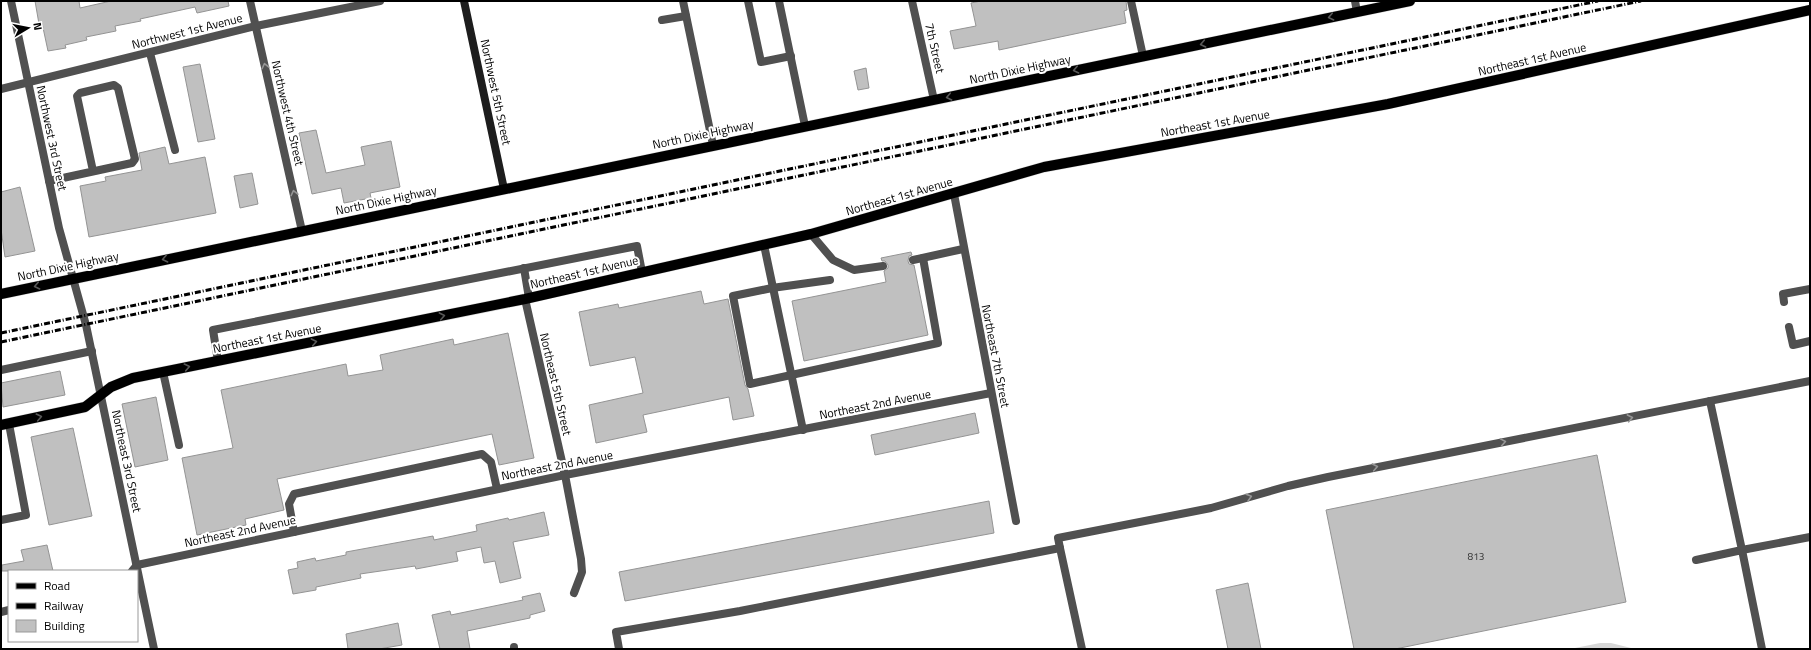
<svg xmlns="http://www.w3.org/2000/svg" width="1811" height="650" font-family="'Titillium Web',sans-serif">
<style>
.green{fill:#d7d7d7}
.building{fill:#c0c0c0;stroke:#949494}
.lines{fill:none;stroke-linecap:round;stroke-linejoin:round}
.primary-casing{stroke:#dbdbdb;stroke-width:11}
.lane{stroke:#505050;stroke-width:8}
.street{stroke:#505050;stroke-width:8}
.secondary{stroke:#1d1d1d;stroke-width:8}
.primary{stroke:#000;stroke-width:10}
.rail{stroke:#000;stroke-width:3;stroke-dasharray:6 2 1 2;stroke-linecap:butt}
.oneway{stroke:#595959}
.oneway2{stroke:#969696}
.labels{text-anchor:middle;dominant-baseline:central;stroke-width:4;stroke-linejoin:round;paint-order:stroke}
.number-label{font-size:10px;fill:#303030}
.street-label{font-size:12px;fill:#000;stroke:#fff}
</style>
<rect width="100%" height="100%" fill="#fff"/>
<path class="green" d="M1600,643H1611L1635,649H1570Z"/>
<g class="building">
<path d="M35,1H79L80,8L111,1H228L229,6L197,13L195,7L140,19L141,21L115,26L116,31L86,37L87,40L65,45L66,48L48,51L42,23L39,24Z"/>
<path d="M981,1H1126L1127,10L1124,11L1126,23L999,50L998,41L954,49L950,31L976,26L971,3Z"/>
<path d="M200,64L215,139L198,142L183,67Z"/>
<path d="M866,68L869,88L858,90L854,71Z"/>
<path d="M316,130L326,173L365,165L361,147L391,141L400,187L370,193L371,198L344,203L341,188L312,194L299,133Z"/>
<path d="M165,147L169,164L205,157L216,213L89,237L80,186L106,181L105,177L142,170L139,153Z"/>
<path d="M252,173L258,204L240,208L234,176Z"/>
<path d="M20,187L35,251L5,257L1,229V192Z"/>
<path d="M911,252L912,255L909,256L908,261L909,264L914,265L928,335L804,361L792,301L886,282L884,271L888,268V265L885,261H882L881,258Z"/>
<path d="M701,291L704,304L728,299L745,385L748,389L754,416L733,420L729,397L643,415L647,432L596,443L589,405L643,393L635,357L590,366L579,312L618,304L619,308Z"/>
<path d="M508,333L534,458L499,465L492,434L277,479L284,510L245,519L246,525L197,535L182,458L233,448L221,390L346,364L348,376L383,370L380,355L453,339L454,345Z"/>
<path d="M60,371L65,395L3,407L1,383Z"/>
<path d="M156,397L168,460L135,467L122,404Z"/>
<path d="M975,413L979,433L875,455L871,435Z"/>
<path d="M73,428L92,516L49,525L31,437Z"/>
<path d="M1597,455L1626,602L1395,649H1354L1326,510Z"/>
<path d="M989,501L994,533L625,601L619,572Z"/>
<path d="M544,512L549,535L513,542L521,578L500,583L495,561L484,563L481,547L456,552L458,561L416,569L415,566L360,574L361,578L316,587V590L293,594L288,570L298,568L297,562L315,558L316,561L346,555V552L433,536L434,540L477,531L476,525L508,518L509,520Z"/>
<path d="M47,545L53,571H2V565L24,561L21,550Z"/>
<path d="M1248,583L1261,649H1228L1216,590Z"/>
<path d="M540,593L545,611L530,615V618L467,631L470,649H440L432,615L450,611L451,615L523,600L522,597Z"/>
<path d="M398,623L402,645L379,649H348L346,634Z"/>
</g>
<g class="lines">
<g class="primary-casing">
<g id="primary">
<path d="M1,294L1410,1"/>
<path d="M1,425L85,407L111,387L133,378L525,299L811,234L1044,167L1388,104L1810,10"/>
</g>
</g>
<g class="lane">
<path d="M748,1L761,62L791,56"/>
<path d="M779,1L805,126"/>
<path d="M662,20L686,16"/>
<path d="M150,53L175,150"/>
<path d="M49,181L132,163L135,159L118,88L114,85L80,93L77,96L93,171"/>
<path d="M811,234L833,260L854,270L883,266"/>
<path d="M764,245L803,430"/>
<path d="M913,260L963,249"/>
<path d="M524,268L529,298"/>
<path d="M830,280L772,288L733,296L750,384L938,343L923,258"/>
<path d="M1784,302L1783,294L1810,289"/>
<path d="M1789,327L1793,345L1810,341"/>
<path d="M218,361L213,330L637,246L642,272"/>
<path d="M1,370L92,351"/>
<path d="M163,372L179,445"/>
<path d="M1710,401L1742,550L1810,537"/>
<path d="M565,475L581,559L582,572L574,593"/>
<path d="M1,520L26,515L9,424"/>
<path d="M294,532L289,504L294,494L482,454L491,462L497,489"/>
<path d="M1060,548L1058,538L1211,508L1288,486L1328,477L1810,381"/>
<path d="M1696,560L1742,550L1762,649"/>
<path d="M619,649L616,632L740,611L1060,548L1082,649"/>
</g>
<g class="street">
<path d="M11,1L59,228L86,325L154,649"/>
<path d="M250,1L302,231"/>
<path d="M683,1L713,145"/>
<path d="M912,1L934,100"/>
<path d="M1131,1L1143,56"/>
<path d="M1355,1L1357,12"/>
<path d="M1,89L256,26L380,1"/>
<path d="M954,194L1016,521"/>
<path d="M525,299L565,475"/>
<path d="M132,571L137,565L565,475L991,393"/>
<path d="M1,612L9,610"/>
<path d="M514,647V649"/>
</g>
<path class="secondary" d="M464,1L504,189"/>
<use href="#primary" class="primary"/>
<g class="rail">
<path d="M1,333L1598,1"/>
<path d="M1,342L1641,1"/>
</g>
</g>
<defs><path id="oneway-chevron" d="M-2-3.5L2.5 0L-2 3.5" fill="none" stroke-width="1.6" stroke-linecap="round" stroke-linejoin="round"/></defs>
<g class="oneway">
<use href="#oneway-chevron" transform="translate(1331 17) rotate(168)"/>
<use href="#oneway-chevron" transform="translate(1203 44) rotate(168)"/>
<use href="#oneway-chevron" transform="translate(1076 70) rotate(168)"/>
<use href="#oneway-chevron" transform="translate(949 97) rotate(168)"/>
<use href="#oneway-chevron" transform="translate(165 259) rotate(168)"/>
<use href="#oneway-chevron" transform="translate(37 286) rotate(168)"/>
<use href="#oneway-chevron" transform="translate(442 316) rotate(-11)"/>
<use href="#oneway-chevron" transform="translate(314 342) rotate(-11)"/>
<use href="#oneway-chevron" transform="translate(187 367) rotate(-12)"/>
<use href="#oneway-chevron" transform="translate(39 417) rotate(-12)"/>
</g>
<g class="oneway2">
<use href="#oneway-chevron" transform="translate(265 66) rotate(-103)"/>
<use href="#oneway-chevron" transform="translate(294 193) rotate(-103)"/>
<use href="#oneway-chevron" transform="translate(1630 418) rotate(-11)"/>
<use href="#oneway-chevron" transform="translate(1503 442) rotate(-10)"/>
<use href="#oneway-chevron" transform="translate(1375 467) rotate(-11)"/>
<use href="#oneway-chevron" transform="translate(1249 497) rotate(-16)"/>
</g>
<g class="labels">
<g class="number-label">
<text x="1476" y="556">813</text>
</g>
<g class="street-label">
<text transform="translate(187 31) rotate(-14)">Northwest 1st Avenue</text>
<text transform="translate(935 48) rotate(77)">7th Street</text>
<text transform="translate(1532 59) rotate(-13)">Northeast 1st Avenue</text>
<text transform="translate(1020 69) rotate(-12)">North Dixie Highway</text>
<text transform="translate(496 92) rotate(78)">Northwest 5th Street</text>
<text transform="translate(288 113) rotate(77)">Northwest 4th Street</text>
<text transform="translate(1215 123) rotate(-10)">Northeast 1st Avenue</text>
<text transform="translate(703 134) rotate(-12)">North Dixie Highway</text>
<text transform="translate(52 138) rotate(78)">Northwest 3rd Street</text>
<text transform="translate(899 196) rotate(-16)">Northeast 1st Avenue</text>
<text transform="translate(386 200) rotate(-12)">North Dixie Highway</text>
<text transform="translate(68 266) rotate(-12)">North Dixie Highway</text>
<text transform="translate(584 272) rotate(-13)">Northeast 1st Avenue</text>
<text transform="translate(267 338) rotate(-11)">Northeast 1st Avenue</text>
<text transform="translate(996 356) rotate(79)">Northeast 7th Street</text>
<text transform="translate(556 384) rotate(77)">Northeast 5th Street</text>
<text transform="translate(875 404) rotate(-11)">Northeast 2nd Avenue</text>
<text transform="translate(127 461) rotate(78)">Northeast 3rd Street</text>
<text transform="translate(557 465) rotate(-11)">Northeast 2nd Avenue</text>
<text transform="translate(240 531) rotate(-12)">Northeast 2nd Avenue</text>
</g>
</g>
<rect width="1811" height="650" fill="none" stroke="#000000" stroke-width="4"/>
<rect x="8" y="570" width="130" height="72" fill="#ffffff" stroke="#999999"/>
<rect x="16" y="583" width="20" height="6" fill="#000000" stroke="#999999"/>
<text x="44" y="590" font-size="12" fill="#000000">Road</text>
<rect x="16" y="603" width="20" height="6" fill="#000000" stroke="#999999"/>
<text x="44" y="610" font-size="12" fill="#000000">Railway</text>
<rect x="16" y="620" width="20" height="12" fill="#c0c0c0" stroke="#999999"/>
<text x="44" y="630" font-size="12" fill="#000000">Building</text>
<g transform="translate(28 28) rotate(80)" stroke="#ffffff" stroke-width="3" paint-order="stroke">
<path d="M0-3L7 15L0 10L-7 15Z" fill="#000000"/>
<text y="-6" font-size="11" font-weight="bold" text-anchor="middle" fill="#000000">N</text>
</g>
</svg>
